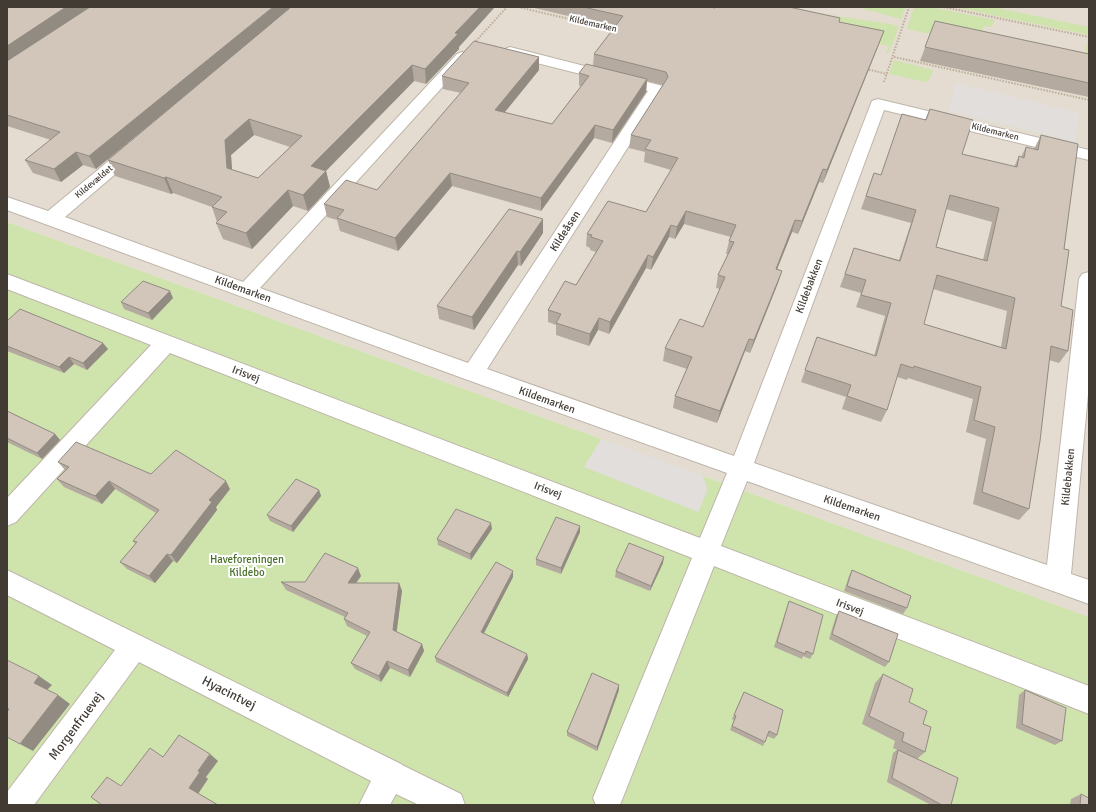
<svg xmlns="http://www.w3.org/2000/svg" width="1096" height="812" font-family="Signika,sans-serif">
<style>
.residential{fill:#e4dcd1}
.green{fill:#cfe3ad}
.parking{fill:#e1dedb}
.lines{fill:none;stroke-linecap:round;stroke-linejoin:round}
.minor-casing{stroke:#beb5a9;stroke-width:2}
.path{stroke:#bcac98;stroke-width:2;stroke-dasharray:1.5 1.5;stroke-linecap:butt}
.minor{fill:#fff;fill-rule:evenodd}
.wall{fill:#b4aa9f;fill-rule:evenodd}
.shaded-wall{fill:#928b82}
.building{fill:#d1c6b9;stroke:#928b82;fill-rule:evenodd}
.labels{text-anchor:middle;dominant-baseline:central;stroke-width:4;stroke-linejoin:round;paint-order:stroke}
.far-street-label{font-size:9px;fill:#423b34;stroke:#fff}
.street-label{font-size:11px;fill:#423b34;stroke:#fff}
.park-label{font-size:11px;fill:#4a6f2b;stroke:#fff}
.near-street-label{font-size:13px;fill:#423b34;stroke:#fff}
</style>
<rect width="100%" height="100%" fill="#f0ebe3"/>
<path class="residential" d="M7,7H1089V617L7,222Z"/>
<g class="green">
<path d="M778,7L890,24L898,26L895,38L888,54H886L889,46L835,34Z"/>
<path d="M856,7H906L901,19Z"/>
<path d="M914,7H931L995,20L992,27L984,26L982,34L1085,56L1087,42H1089V98L1085,97L1088,68L907,29Z"/>
<path d="M953,7H993L1089,27V35Z"/>
<path d="M894,60L933,70L929,81L926,82L889,74Z"/>
<path d="M7,222L1089,617V805H7Z"/>
</g>
<g class="parking">
<path d="M956,83L1079,113L1075,142L948,111Z"/>
<path d="M601,439L702,475L706,484L707,492L698,512L584,467Z"/>
</g>
<g class="lines">
<g class="minor-casing">
<g id="minor">
<path d="M510,47L663,86L665,89L487,369L734,456L872,101L878,99L1089,150V160L884,110L754,463L1047,565L1079,279L1082,274L1089,272V384L1071,574L1089,580V604L747,481L721,546L1089,686V714L714,566L620,805H596L593,798L692,558L170,353L16,522L7,526V498L151,345L7,289V274L700,538L727,473L465,379L7,210V197L48,211L128,145L134,144L140,145L143,149L140,153L65,217L243,282L457,54L462,52L467,54L470,57L467,60L260,288L468,363L648,91L505,55L502,52L505,49Z"/>
<path d="M7,570L401,764L402,765L461,794L465,805H419L396,794L390,805H359L371,781L139,662L34,805H7V792L115,650L7,595Z"/>
</g>
</g>
<g class="path">
<path d="M518,7L616,30"/>
<path d="M944,7L1089,37"/>
<path d="M476,41L505,9L504,7"/>
<path d="M894,57L1089,100"/>
<path d="M866,69L887,74"/>
<path d="M884,82L909,7"/>
</g>
<use href="#minor" class="minor"/>
</g>
<g class="wall">
<path d="M7,7L459,47V49L426,84L414,81L326,171L330,187L308,211L293,206L252,249L223,239L216,223L217,222L212,207L173,193L171,194L115,176L108,160L177,102L96,169L83,165L61,182L33,173L25,160L51,140L7,126ZM254,135L290,147L258,178L232,170L231,155Z"/>
<path d="M530,7H710L839,22L884,31L879,44L823,183L819,182L798,234L792,232L777,269L782,271L778,283L750,353L745,351L717,423L673,408L675,396L687,369L663,361L665,348L703,327L720,289L716,288L718,275L728,254H726L729,241L731,237L684,224L675,239L669,237L651,270L646,268L609,334L598,330L589,346L556,335V325L548,322V310L576,285L596,252L590,250V248L586,246L587,234L646,212L671,170L644,162L645,152L629,148L631,135L663,85L647,81L646,92L612,143L594,138L541,211L452,186L398,251L340,231L337,220L327,217L324,204L377,190L461,93L443,89L442,76L539,57V70L504,113L552,124L581,86H579V73L593,66L594,54L615,27Z"/>
<path d="M935,21L1089,54V97L920,61Z"/>
<path d="M930,109L962,154L1014,167L1019,156L1021,157L1026,147L1034,149L1041,135L1064,249L1061,306L1068,351L1059,363L1049,360L1029,509L1019,520L973,504L986,439L966,432L973,399L908,378L907,380L897,377L887,410L881,422L842,409L846,397L801,382L817,337L874,356L885,316L856,307L861,293L840,287L854,248L899,260L911,223L861,209L874,173L881,175L902,114L925,120ZM946,209L992,222L983,260L936,247ZM933,289L1007,311L1001,347L924,324Z"/>
<path d="M543,219V233L521,266L518,265L474,330L439,319L437,306Z"/>
<path d="M173,298L152,320L124,309L121,302Z"/>
<path d="M7,321L108,349L87,370L74,364L64,373L7,351Z"/>
<path d="M7,411L55,434L60,440L42,459L7,442Z"/>
<path d="M58,462L151,474L230,489L216,507L217,510L177,563L173,561L155,583L127,569L120,562L135,544L133,541L156,513L115,489L102,504L64,487L57,479L65,470Z"/>
<path d="M319,490L321,496L293,532L270,521L267,515Z"/>
<path d="M492,529L471,560L438,545L437,539Z"/>
<path d="M580,532L561,574L536,565V559Z"/>
<path d="M663,563L650,591L615,577L616,571Z"/>
<path d="M852,570L907,608L903,614L844,591L849,576Z"/>
<path d="M361,576L356,583H399L402,591L396,632L422,644L424,651L410,677L390,668L381,682L355,669L351,663L367,636L347,626L344,619L345,617L286,590L281,582H305Z"/>
<path d="M513,577L484,633L527,654L528,659L508,697L436,662L435,657Z"/>
<path d="M789,601L813,654L810,659L803,656L802,659L774,647L787,607Z"/>
<path d="M839,611L889,662L885,667L829,639L836,616Z"/>
<path d="M883,674L909,702L923,724L925,752L917,759L951,805H931L887,782L893,753L897,750L893,748L895,741L862,724L875,683Z"/>
<path d="M619,685V690L597,751L567,736V732Z"/>
<path d="M1025,690L1062,741L1055,745L1016,728L1019,695Z"/>
<path d="M744,692L777,735L774,739L767,736L765,742L763,746L730,730L734,720L732,719Z"/>
<path d="M1081,794L1089,805H1070L1071,799Z"/>
</g>
<g class="shaded-wall">
<path d="M66,7H90L7,63V46Z"/>
<path d="M273,7H292L96,169L89,156Z"/>
<path d="M480,7H495L459,47V49L426,84L425,69L455,33Z"/>
<path d="M884,31L879,44L823,183L827,170Z"/>
<path d="M539,57V70L496,123L495,110Z"/>
<path d="M412,65L414,81L315,182L311,166Z"/>
<path d="M647,79L646,92L612,143L613,130Z"/>
<path d="M249,119L254,135L231,155L233,184L227,168L225,140Z"/>
<path d="M595,125L594,138L541,211V198Z"/>
<path d="M76,152L83,165L61,182L54,169Z"/>
<path d="M823,169L819,182L798,234L802,221Z"/>
<path d="M326,171L330,187L308,211L303,195Z"/>
<path d="M450,173L452,186L398,251L395,238Z"/>
<path d="M166,177L173,193L171,194L164,178Z"/>
<path d="M288,190L293,206L252,249L246,233Z"/>
<path d="M686,211L684,224L675,239L677,227Z"/>
<path d="M543,219V233L521,266L520,252Z"/>
<path d="M795,220L792,232L772,282L776,269Z"/>
<path d="M671,225L669,237L651,270L653,257Z"/>
<path d="M517,251L518,265L474,330L472,317Z"/>
<path d="M648,255L646,268L609,334L610,322Z"/>
<path d="M782,271L778,283L750,353L754,340Z"/>
<path d="M170,291L173,298L152,320L148,313Z"/>
<path d="M599,318L598,330L589,346L590,334Z"/>
<path d="M749,339L745,351L717,423L720,411Z"/>
<path d="M103,343L108,349L87,370L83,363Z"/>
<path d="M69,357L74,364L64,373L59,367Z"/>
<path d="M55,434L60,440L42,459L37,453Z"/>
<path d="M109,481L115,489L102,504L95,496Z"/>
<path d="M226,481L230,489L216,507L217,510L177,563L171,555L209,500Z"/>
<path d="M319,490L321,496L293,532L291,526Z"/>
<path d="M491,523L492,529L471,560L470,554Z"/>
<path d="M580,526V532L561,574V568Z"/>
<path d="M167,554L173,561L155,583L149,576Z"/>
<path d="M664,557L663,563L650,591L651,586Z"/>
<path d="M358,568L361,576L351,590L348,583Z"/>
<path d="M513,571V577L482,637L481,632Z"/>
<path d="M399,583L402,591L396,637L393,630Z"/>
<path d="M422,644L424,651L410,677L408,670Z"/>
<path d="M527,654L528,659L508,697L507,693Z"/>
<path d="M387,661L390,668L381,682L379,676Z"/>
<path d="M39,676L52,685L46,691L34,683Z"/>
<path d="M619,685V690L597,751V747Z"/>
<path d="M58,695L70,704L33,751L20,744Z"/>
<path d="M210,754L218,761L206,777L208,779L198,794L189,788L198,771Z"/>
</g>
<g class="building">
<path d="M7,7H66L7,46Z"/>
<path d="M90,7H273L89,156L76,152L54,169L25,160L60,132L7,115V61Z"/>
<path d="M291,7H480L455,33L458,34L425,69L412,65L311,166L326,171L303,195L288,190L246,233L216,223L227,212L212,207L222,197L166,177L164,178L108,160ZM249,119L302,136L258,178L227,168L225,140Z"/>
<path d="M583,7H710L715,8L716,7H789L840,18L839,22L884,31L827,170L823,169L802,221L795,220L776,269L782,271L754,340L749,339L720,411L675,396L692,357L665,348L680,319L703,327L725,277L718,275L734,242L729,241L736,225L686,211L677,227L671,225L653,257L648,255L610,322L599,318L590,334L556,323L561,314L548,310L565,281L576,285L603,241L591,237L592,235L587,234L608,201L646,212L678,158L645,149L651,140L631,135L668,77L666,72L594,54L623,16Z"/>
<path d="M935,21L1089,54V83L925,47Z"/>
<path d="M474,41L539,57L495,110L552,124L589,76L579,73L586,64L647,79L613,130L595,125L541,198L450,173L395,238L337,218L344,210L324,204L346,180L377,190L469,83L442,76Z"/>
<path d="M930,109L973,120L962,154L1017,167L1019,156L1024,158L1026,147L1038,150L1041,135L1078,144L1064,249L1069,250L1061,306L1073,310L1068,351L1051,346L1040,441L1029,509L982,492L995,427L974,420L981,387L914,366L913,368L901,364L887,410L847,396L851,385L805,370L817,337L876,356L891,303L861,295L866,280L845,274L854,248L900,261L916,210L866,196L874,173L881,175L902,114L926,120ZM950,195L999,208L987,261L936,247ZM937,275L1015,298L1006,349L924,324Z"/>
<path d="M509,209L543,219L520,252L517,251L472,317L437,306Z"/>
<path d="M143,281L170,291L148,313L121,302Z"/>
<path d="M20,309L103,343L83,363L69,357L59,367L7,346V321Z"/>
<path d="M7,411L55,434L37,453L7,438Z"/>
<path d="M76,442L151,474L176,450L226,481L209,500L212,502L171,555L167,554L149,576L120,562L137,542L133,541L159,510L109,481L95,496L57,479L69,467L58,462Z"/>
<path d="M296,479L319,490L291,526L267,515Z"/>
<path d="M456,509L491,523L470,554L437,539Z"/>
<path d="M556,517L580,526L561,568L536,559Z"/>
<path d="M629,543L664,557L651,586L616,571Z"/>
<path d="M325,553L358,568L348,583H399L393,630L422,644L408,670L387,661L379,676L351,663L370,632L344,619L348,613L281,582H305Z"/>
<path d="M496,562L513,571L481,632L527,654L507,693L435,657Z"/>
<path d="M852,570L911,596L907,608L847,586Z"/>
<path d="M789,601L823,615L813,654L806,651L805,654L777,642Z"/>
<path d="M839,611L898,634L889,662L832,634Z"/>
<path d="M7,660L39,676L34,683L58,695L20,744L7,737V712L9,709L7,708Z"/>
<path d="M592,673L619,685L597,747L567,732Z"/>
<path d="M883,674L913,689L909,702L927,711L923,724L931,727L925,752L902,741L904,733L869,716Z"/>
<path d="M1025,690L1066,708L1062,741L1022,724Z"/>
<path d="M744,692L783,710L777,735L769,731L765,742L732,726L736,716L734,715Z"/>
<path d="M179,735L210,754L198,771L200,772L189,788L218,805H102L91,797L107,777L121,786L150,748L163,757Z"/>
<path d="M898,750L958,778L951,805H942L892,778Z"/>
<path d="M1081,794L1089,798V805H1080Z"/>
</g>
<g class="labels">
<g class="far-street-label">
<text transform="translate(593 24) rotate(13)">Kildemarken</text>
<text transform="translate(995 132) rotate(14)">Kildemarken</text>
<text transform="translate(94 182) rotate(-40)">Kildevældet</text>
</g>
<g class="street-label">
<text transform="translate(565 231) rotate(-57)">Kildeåsen</text>
<text transform="translate(809 286) rotate(-69)">Kildebakken</text>
<text transform="translate(243 289) rotate(20)">Kildemarken</text>
<text transform="translate(246 374) rotate(21)">Irisvej</text>
<text transform="translate(547 400) rotate(20)">Kildemarken</text>
<text transform="translate(1068 477) rotate(-84)">Kildebakken</text>
<text transform="translate(548 490) rotate(21)">Irisvej</text>
<text transform="translate(852 508) rotate(19)">Kildemarken</text>
<text transform="translate(850 607) rotate(21)">Irisvej</text>
</g>
<g class="park-label">
<text x="247" y="559">Haveforeningen<tspan x="247" dy="13">Kildebo</tspan></text>
</g>
<g class="near-street-label">
<text transform="translate(229 693) rotate(27)">Hyacintvej</text>
<text transform="translate(76 726) rotate(-53)">Morgenfruevej</text>
</g>
</g>
<rect width="1096" height="812" fill="none" stroke="#423b34" stroke-width="16"/>
</svg>
